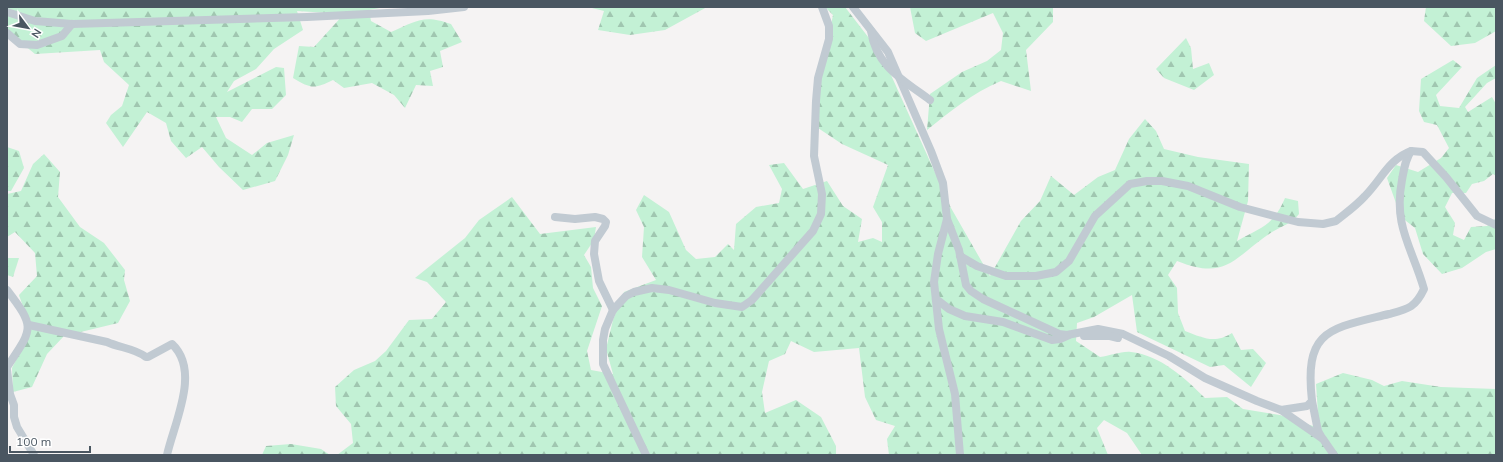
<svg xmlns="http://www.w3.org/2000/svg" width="1503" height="462" font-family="Mulish,sans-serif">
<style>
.forest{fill:url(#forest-firs)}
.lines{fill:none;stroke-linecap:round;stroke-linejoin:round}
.minor{stroke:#c1cad2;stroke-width:8}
</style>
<defs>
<pattern id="forest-firs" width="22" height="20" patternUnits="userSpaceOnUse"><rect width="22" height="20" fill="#c3f1d5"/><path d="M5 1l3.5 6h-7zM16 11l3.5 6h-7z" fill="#a0c6b0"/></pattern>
</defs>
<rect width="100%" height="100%" fill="#f5f3f3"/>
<g class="forest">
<path d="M7,7H385L369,10L371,21L391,32C416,21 424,14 451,24L462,42L440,51L443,67L430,71L433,86L416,85L405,108L394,95L372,83L344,88L333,80C315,89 311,89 293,78L299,46L314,47L344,14L297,11L303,30L274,49L256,69L234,81L227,92L276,67L284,68L286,95L272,109H252L242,122L230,117H216L226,138L252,155L267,143L294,135L288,155L275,181L243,190L219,167L202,147L186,158L171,141L166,123L147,112L123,147L106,123L111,115L122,106L129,85L104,62L100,50L35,54L7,31Z"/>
<path d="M588,7H707L665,30L630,35L598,30L604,11Z"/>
<path d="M825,7H845L882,55L951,208L990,276L1021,221L1040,201L1051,176L1074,195L1098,177L1115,170L1129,139L1145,119L1156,131L1164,149L1198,157L1249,164L1248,201L1237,241C1262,227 1273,226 1285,198L1298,201L1299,214C1291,224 1282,226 1272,232C1233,258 1227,281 1177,261L1168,275L1177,288L1178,313L1185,331C1203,338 1215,344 1232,333L1241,350L1253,349L1266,363L1251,387L1224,365L1210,367L1137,332L1132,295L1094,317L1077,323L1076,341L1100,357C1110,356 1121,351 1131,352C1160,355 1185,378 1205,398L1227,397L1243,409L1280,415L1319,428L1316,384L1343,373L1372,380L1384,386L1402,381L1441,387L1496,389V455H1142L1127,433L1104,420L1097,428L1108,455H889L887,439L895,426L876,420L865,397L859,348L814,352L791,341L785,354L769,361L762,392L765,413L796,400L821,417L836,446V455H337L353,443L351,424L336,406L335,387L354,370L375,361L386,351L409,320L432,319L446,302L427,282L415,278L465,238L479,220L512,197L540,234L596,227L594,240L584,255L591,267L593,288L602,306L587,351L591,370L613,374L606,349L613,320L624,292L656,280L642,257L644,227L636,210L644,195L669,212L686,250L696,259L715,257L728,244L734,250L736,224L756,207L779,203L782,189L769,165L784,163L803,189L827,181L843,206L862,219L858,242L873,238L882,242V222L873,207L888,165L842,144L818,128L821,75L833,15Z"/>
<path d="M910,7H1053V22L1026,50L1031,91L1001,81C971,94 952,110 927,130L930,94L962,72L987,61L1001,50L1003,33L993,13L926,41L915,33Z"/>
<path d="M1426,7H1496V31L1475,43L1451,46L1424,21Z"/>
<path d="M1186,38L1191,48L1193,69L1209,63L1214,75L1194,90L1164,78L1156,69Z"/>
<path d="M1453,60L1462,67L1436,95L1440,106L1459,108L1477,78L1496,65V78L1487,83L1465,107L1468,112L1492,97L1496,104V176L1493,174L1484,181L1472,184L1466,193H1452L1445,207L1455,223L1453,235L1464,240L1471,227L1487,226L1496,218V249L1486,252L1462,268L1442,274L1423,254L1415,228L1401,217L1387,178L1396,165L1418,172L1441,158L1449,148L1437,125L1424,122L1419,111L1421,79Z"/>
<path d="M7,147L19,151L24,168L11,191H7Z"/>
<path d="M44,154L60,172L58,197L80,227L104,243L125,270L124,280L130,301L118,323L64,336L47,354L32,387L13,392L12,368L31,330L19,295L37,276L35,253L15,232L7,237V194L21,191L33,164Z"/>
<path d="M7,258H19L13,277L7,275Z"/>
<path d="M291,444L321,449L330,455H262L266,446Z"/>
</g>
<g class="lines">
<g class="minor">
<path d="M853,7L888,52L931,151L943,183L947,219L959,250L966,285L971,291L983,299L1059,334L1067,335L1098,329L1123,334L1169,356L1205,378L1257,401L1281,410L1307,406L1312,401C1304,329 1329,329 1389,314C1408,309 1415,308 1424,289C1412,247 1393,226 1402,180C1404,169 1405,160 1411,151L1423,152L1446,177L1477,216L1496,225"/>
<path d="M7,12L35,21L72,24L307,17L428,11L464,7"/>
<path d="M871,31C876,66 903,80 930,100"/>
<path d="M7,33L20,44L37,45L62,36L72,24"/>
<path d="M555,217L575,219L595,217L603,219L606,222L605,226L595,241L594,254L599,281L613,310"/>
<path d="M947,219L938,254L934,282L939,329L955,394L960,455"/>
<path d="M960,256L977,266L1006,276H1036L1056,272L1069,261L1095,216L1130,184L1147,181H1162L1188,186L1240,207L1298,222L1323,224L1336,221C1346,213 1357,205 1365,196C1381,180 1389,159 1411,151"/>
<path d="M7,290C36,328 33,328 7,367"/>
<path d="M936,299L949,309L965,316L1003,322L1052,340L1060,339L1069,335"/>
<path d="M29,325L107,342C120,348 134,348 146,357H148L172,344C201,371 174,423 167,455"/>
<path d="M1084,336H1110L1118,338"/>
<path d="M7,370L10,394L14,405V417L17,427L34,455"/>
<path d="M1312,401L1318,431L1322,438"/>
<path d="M1281,410L1323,439L1334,455"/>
<path d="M646,455L603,364V340L605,329L613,310L626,296L634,292L652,288L669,290L715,303L742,307L752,300L813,231L821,214L822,194L814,156L816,101L818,78L829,39V26L822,7"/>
</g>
</g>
<rect width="1503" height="462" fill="none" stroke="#4a5661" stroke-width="16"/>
<g transform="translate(28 28) rotate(122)" stroke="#ffffff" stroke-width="3" paint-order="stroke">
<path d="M0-3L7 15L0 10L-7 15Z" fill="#4a5661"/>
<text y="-6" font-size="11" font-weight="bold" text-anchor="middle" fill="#4a5661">N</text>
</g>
<path d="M10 446v6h80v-6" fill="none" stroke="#4a5661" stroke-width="2"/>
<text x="16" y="446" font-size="12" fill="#4a5661" stroke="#ffffff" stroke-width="3" paint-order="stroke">100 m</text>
</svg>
